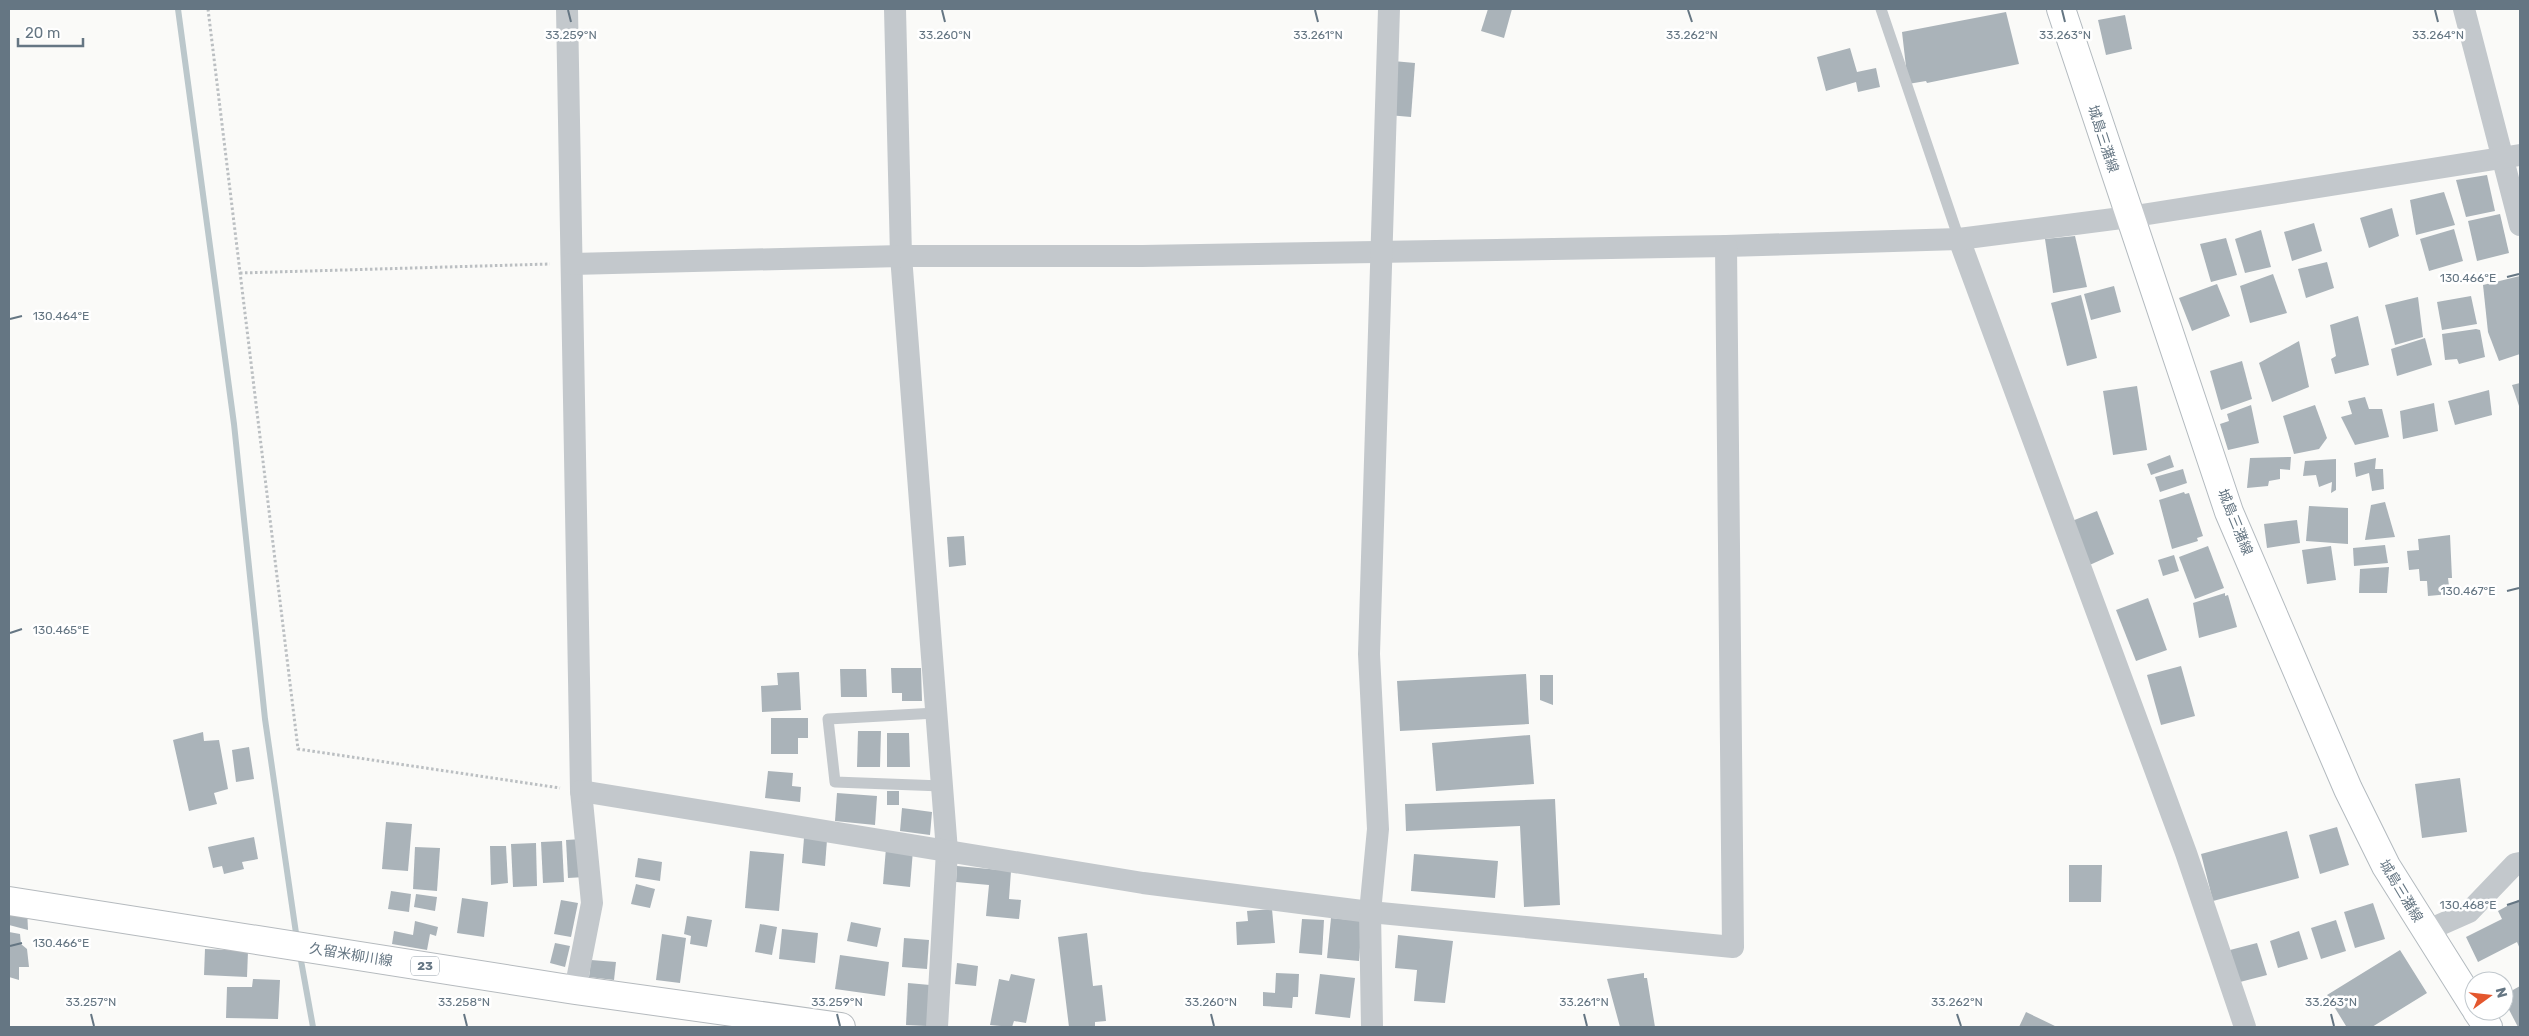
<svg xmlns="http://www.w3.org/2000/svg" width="2529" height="1036" font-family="Rubik,'Noto Sans JP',sans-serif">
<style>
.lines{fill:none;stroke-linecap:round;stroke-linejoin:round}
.stream{stroke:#bbc7cb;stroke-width:6}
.building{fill:#aab3b9}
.secondary-casing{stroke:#b3babf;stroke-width:30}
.primary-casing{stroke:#b5babe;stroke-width:30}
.path{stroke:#bbbfc2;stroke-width:3;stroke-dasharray:2.5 2.5;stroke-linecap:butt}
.lane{stroke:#c3c8cc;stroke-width:11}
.street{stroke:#c3c8cc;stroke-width:22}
.secondary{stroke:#fff;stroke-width:28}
.primary{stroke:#fff;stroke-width:28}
.ticks{fill:none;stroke:#657683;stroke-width:2}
.labels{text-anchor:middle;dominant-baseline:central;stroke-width:5;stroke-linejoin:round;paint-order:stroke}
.shield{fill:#fff;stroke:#939fa8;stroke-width:1}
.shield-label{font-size:12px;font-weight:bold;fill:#657683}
.street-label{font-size:14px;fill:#657683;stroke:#fff}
.ticks-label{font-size:12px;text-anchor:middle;fill:#657683;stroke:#fff;stroke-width:5;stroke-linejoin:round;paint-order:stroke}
</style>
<rect width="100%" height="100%" fill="#fafaf8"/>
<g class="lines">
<g class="stream">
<path d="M178,9L234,424L265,719L297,940"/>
<path d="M300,955L313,1027"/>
</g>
</g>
<g class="building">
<path d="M1488,9H1512L1504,38L1481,31Z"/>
<path d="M2006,12L2019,64L1927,83L1926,81L1908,84L1902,32Z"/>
<path d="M2125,15L2132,49L2106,55L2098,20Z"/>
<path d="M1850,48L1857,72L1876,68L1880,87L1858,92L1856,82L1826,91L1817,57Z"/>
<path d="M1393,61L1415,63L1411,117L1388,115Z"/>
<path d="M2487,175L2495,211L2466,217L2456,180Z"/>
<path d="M2444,192L2455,225L2416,235L2410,200Z"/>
<path d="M2392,208L2399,236L2369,248L2360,218Z"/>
<path d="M2500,214L2509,253L2477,261L2468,221Z"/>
<path d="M2314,223L2322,251L2292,261L2284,232Z"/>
<path d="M2454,229L2463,261L2429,271L2420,239Z"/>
<path d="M2261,230L2271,267L2245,273L2235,239Z"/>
<path d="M2075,236L2087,287L2053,293L2045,239Z"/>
<path d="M2226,238L2237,275L2211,282L2200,244Z"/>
<path d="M2327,262L2334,288L2306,298L2298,269Z"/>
<path d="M2273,274L2287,313L2250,323L2240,286Z"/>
<path d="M2520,276V354L2499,361L2488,332L2483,285Z"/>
<path d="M2217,284L2230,316L2192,331L2179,298Z"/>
<path d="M2114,286L2121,312L2091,320L2084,294Z"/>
<path d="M2081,295L2097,358L2067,366L2051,303Z"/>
<path d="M2471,296L2477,324L2442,330L2437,302Z"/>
<path d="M2418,297L2423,337L2395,345L2385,305Z"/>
<path d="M2358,316L2369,365L2335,374L2331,359L2336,356L2330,325Z"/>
<path d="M2476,329L2480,330L2485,357L2459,364L2457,359L2445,360L2442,334Z"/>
<path d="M2425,338L2432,365L2397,376L2391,349Z"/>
<path d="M2299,341L2309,387L2272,402L2259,363Z"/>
<path d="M2242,361L2252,399L2221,410L2210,371Z"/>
<path d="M2520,383V409L2512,385Z"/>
<path d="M2137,386L2147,450L2113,455L2103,391Z"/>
<path d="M2489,390L2492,415L2455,425L2448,401Z"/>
<path d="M2365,397L2369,409H2382L2389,437L2355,445L2341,417L2352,414L2348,401Z"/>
<path d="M2434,403L2438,431L2403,439L2400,411Z"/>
<path d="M2251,405L2259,443L2228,450L2220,424L2229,421L2227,414Z"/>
<path d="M2315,405L2327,438L2319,449L2294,454L2283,416Z"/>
<path d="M2170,455L2174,467L2151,475L2147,464Z"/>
<path d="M2291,457L2290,470L2280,469V479L2269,481L2268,486L2247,488L2250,458Z"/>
<path d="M2376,458L2375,469H2383L2384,489L2372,491L2369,473L2356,477L2354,463Z"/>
<path d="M2336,459V490L2331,493L2332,482L2319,487L2316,475L2303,476L2305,461Z"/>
<path d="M2183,469L2187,483L2160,492L2155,477Z"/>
<path d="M2184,492L2185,494L2189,493L2203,536L2197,538L2198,541L2172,549L2159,500Z"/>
<path d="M2385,502L2395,537L2365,540L2371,505Z"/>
<path d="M2309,506L2348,508V544L2306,541Z"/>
<path d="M2097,511L2114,554L2083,568L2067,523Z"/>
<path d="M2297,520L2300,543L2267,548L2264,524Z"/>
<path d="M2450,535L2452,578H2448L2450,594L2428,596L2427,581H2420L2419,569L2409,570L2407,551L2419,550L2418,539Z"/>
<path d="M964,536L966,565L949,567L947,537Z"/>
<path d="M2385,545L2388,563L2354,566L2353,548Z"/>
<path d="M2208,546L2224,588L2195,599L2179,557Z"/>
<path d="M2331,546L2336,580L2307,584L2302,550Z"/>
<path d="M2174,555L2179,571L2163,576L2158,560Z"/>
<path d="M2389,567L2387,593H2359L2360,569Z"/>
<path d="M2225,593V596L2228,595L2237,627L2199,638L2193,603Z"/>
<path d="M2148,598L2167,650L2136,661L2116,610Z"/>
<path d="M2181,666L2195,716L2161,725L2147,675Z"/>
<path d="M891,668H921L922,701H902V693H892Z"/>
<path d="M840,669H866L867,697H841Z"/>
<path d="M799,672L801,710L762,712L761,686L778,685L777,673Z"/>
<path d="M1526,674L1529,724L1400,731L1397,681Z"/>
<path d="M1540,675H1553V705L1540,700Z"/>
<path d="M771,718H808V738H798V754H771Z"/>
<path d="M858,731H881L880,767H857Z"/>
<path d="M203,732L204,741L219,740L228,789L214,793L217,804L189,811L173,740Z"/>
<path d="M887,733H909L910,767H887Z"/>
<path d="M1530,735L1534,784L1436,791L1432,743Z"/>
<path d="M249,747L254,779L236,782L232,750Z"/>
<path d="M768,771L793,773L792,786L801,787L800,802L765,798Z"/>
<path d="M2460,778L2467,832L2422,838L2415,784Z"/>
<rect x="887" y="791" width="12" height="14"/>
<path d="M837,793L877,796L875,825L835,821Z"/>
<path d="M1555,799L1560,905L1524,907L1520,826L1406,831L1405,804Z"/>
<path d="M902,808L932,812L930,835L900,831Z"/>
<path d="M386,822L412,824L408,871L382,869Z"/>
<path d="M2337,827L2349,865L2320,874L2309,835Z"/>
<path d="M2287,831L2299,878L2213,901L2201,854Z"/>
<path d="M254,837L258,859L242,862L244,869L224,874L222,866L213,868L208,847Z"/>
<path d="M804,838L827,840L825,866L802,863Z"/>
<path d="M582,839L585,877L568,878L566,840Z"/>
<path d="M562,841L564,882L543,883L541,842Z"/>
<path d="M536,843L537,886L513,887L511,844Z"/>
<path d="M490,846H506L508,883L491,885Z"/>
<path d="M415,847L440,848L437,891L413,889Z"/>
<path d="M886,848L913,850L910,887L883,884Z"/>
<path d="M750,851L784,854L779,911L745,908Z"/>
<path d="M1414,854L1498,861L1495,898L1411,891Z"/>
<path d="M638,858L662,862L660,881L635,877Z"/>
<path d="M2069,865H2102L2101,902H2069Z"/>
<path d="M957,866L1011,871L1009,899L1021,900L1019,919L986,916L989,885L956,882Z"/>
<path d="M636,884L655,889L650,908L631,904Z"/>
<path d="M391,891L411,894L409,912L388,909Z"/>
<path d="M416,894L437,897L435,911L414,907Z"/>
<path d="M462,898L488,902L484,937L457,933Z"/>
<path d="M2520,899V949L2517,942L2478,962L2466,937L2502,919L2498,911Z"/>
<path d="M561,900L578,903L571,937L554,934Z"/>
<path d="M2373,903L2385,939L2355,948L2344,912Z"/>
<path d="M9,905L27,908L28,930L9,925Z"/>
<path d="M1272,909L1275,943L1237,945L1236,922L1248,921L1247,911Z"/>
<path d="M687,916L712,920L707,947L690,944L691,936L684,934Z"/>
<path d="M1331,918L1362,921L1359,961L1327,958Z"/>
<path d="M1302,919L1324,920L1322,955L1299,953Z"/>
<path d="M2336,920L2346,951L2321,959L2311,928Z"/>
<path d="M415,921L438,927L436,936L430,934L427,950L392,944L394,931L413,935Z"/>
<path d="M851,922L881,928L877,947L847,941Z"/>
<path d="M760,924L777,927L772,955L755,952Z"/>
<path d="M782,929L818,933L815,963L779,959Z"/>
<path d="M2299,931L2308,959L2278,968L2270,941Z"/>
<path d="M9,932L20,934L21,944L27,949L29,967H19V980L9,977Z"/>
<path d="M1087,933L1093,986L1102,985L1106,1021L1095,1022V1027H1069L1058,937Z"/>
<path d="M662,934L686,938L680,983L656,980Z"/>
<path d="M1398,935L1453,941L1445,1003L1414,1001L1417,970L1395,968Z"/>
<path d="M904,938L929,940L927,969L902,967Z"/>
<path d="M555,943L570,946L565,967L550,963Z"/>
<path d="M2257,943L2267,975L2240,982L2230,950Z"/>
<path d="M205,949L248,951L247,977L204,975Z"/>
<path d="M2400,950L2427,993L2372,1027H2343L2346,1026L2327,995Z"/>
<path d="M840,955L889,962L885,996L835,989Z"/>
<path d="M591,960L616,962L614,980L589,977Z"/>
<path d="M957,963L978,966L976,986L955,984Z"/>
<path d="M1276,973L1299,974L1298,997H1293L1292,1008L1263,1006V992L1275,993Z"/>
<path d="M1644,973V978H1647L1655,1027H1620L1607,979Z"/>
<path d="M1011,974L1035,979L1026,1023L1014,1021L1012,1027L990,1025L999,979L1009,981Z"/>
<path d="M1320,974L1355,978L1350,1018L1315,1014Z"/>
<path d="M253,979L280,980L278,1019L226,1018L227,987H252Z"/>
<path d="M908,983L930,985L927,1026L906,1025Z"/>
<path d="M2520,986V1027H2518L2504,1000V995Z"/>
<path d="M2026,1012L2057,1027H2019Z"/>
</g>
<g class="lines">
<g class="secondary-casing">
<g id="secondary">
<path d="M2061,9L2229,512L2348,789L2386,866L2474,1006"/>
<path d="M2477,1011L2488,1027"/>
</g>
</g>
<g class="primary-casing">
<path id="primary" d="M9,901L575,990L841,1027"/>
</g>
<g class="path">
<path d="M208,9L298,749L560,788"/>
<path d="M240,273L550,264"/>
</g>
<g class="lane">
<path d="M1881,9L1959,239"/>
<path d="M936,713L828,719L835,782L942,786"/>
</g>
<g class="street">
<path d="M567,9L581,791L592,903L575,990"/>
<path d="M895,9L901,256L947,851L937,1027"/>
<path d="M2464,9L2520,225"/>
<path d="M1959,239L2186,853L2245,1027"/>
<path d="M572,264L901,256H1142L1726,246L1959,239L2129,217L2520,155"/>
<path d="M581,791L1143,883L1370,912L1733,947L1726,246"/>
<path d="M2426,931L2469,912L2515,864L2520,863"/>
<path d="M1372,1027L1370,912L1378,829L1369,654L1389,9"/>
</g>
<use href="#secondary" class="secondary"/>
<use href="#primary" class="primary"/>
</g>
<path class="ticks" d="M568,10L571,22M942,10L945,22M1315,10L1318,22M1688,10L1692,22M2062,10L2065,22M2435,10L2438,22M2507,277L2519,274M10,319L22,316M2507,591L2519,588M10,633L22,629M2507,905L2519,901M10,946L22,943M91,1014L94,1026M464,1014L467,1026M837,1014L840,1026M1211,1014L1214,1026M1584,1014L1587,1026M1957,1014L1961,1026M2331,1014L2334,1026"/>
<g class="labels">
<rect class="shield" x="411" y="956.5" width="28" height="19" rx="4"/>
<g class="shield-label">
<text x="425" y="966">23</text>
</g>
<g class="street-label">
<text transform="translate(2103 139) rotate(72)">城島三潴線</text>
<text transform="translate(2235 522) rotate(68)">城島三潴線</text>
<text transform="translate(2401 891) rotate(59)">城島三潴線</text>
<text transform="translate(351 955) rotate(9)">久留米柳川線</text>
</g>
</g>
<g class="ticks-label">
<text x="571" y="39">33.259°N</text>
<text x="945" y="39">33.260°N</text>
<text x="1318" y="39">33.261°N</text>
<text x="1692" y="39">33.262°N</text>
<text x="2065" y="39">33.263°N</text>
<text x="2438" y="39">33.264°N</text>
<text x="2468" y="282">130.466°E</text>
<text x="61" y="320">130.464°E</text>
<text x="2468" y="595">130.467°E</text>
<text x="61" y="634">130.465°E</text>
<text x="2468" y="909">130.468°E</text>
<text x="61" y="947">130.466°E</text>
<text x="91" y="1006">33.257°N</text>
<text x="464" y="1006">33.258°N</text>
<text x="837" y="1006">33.259°N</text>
<text x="1211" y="1006">33.260°N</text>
<text x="1584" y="1006">33.261°N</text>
<text x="1957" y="1006">33.262°N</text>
<text x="2331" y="1006">33.263°N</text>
</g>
<rect width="2529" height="1036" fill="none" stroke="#657683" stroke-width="20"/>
<g transform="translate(2489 996) rotate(75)"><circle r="24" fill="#ffffff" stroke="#c1c8cd"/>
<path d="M0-4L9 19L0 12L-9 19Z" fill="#e4572e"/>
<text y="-8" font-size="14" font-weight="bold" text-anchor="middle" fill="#657683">N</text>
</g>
<path d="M18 38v8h65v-8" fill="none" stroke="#657683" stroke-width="2.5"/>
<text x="25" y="38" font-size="15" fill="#657683" stroke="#ffffff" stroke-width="4" paint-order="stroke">20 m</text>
</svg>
